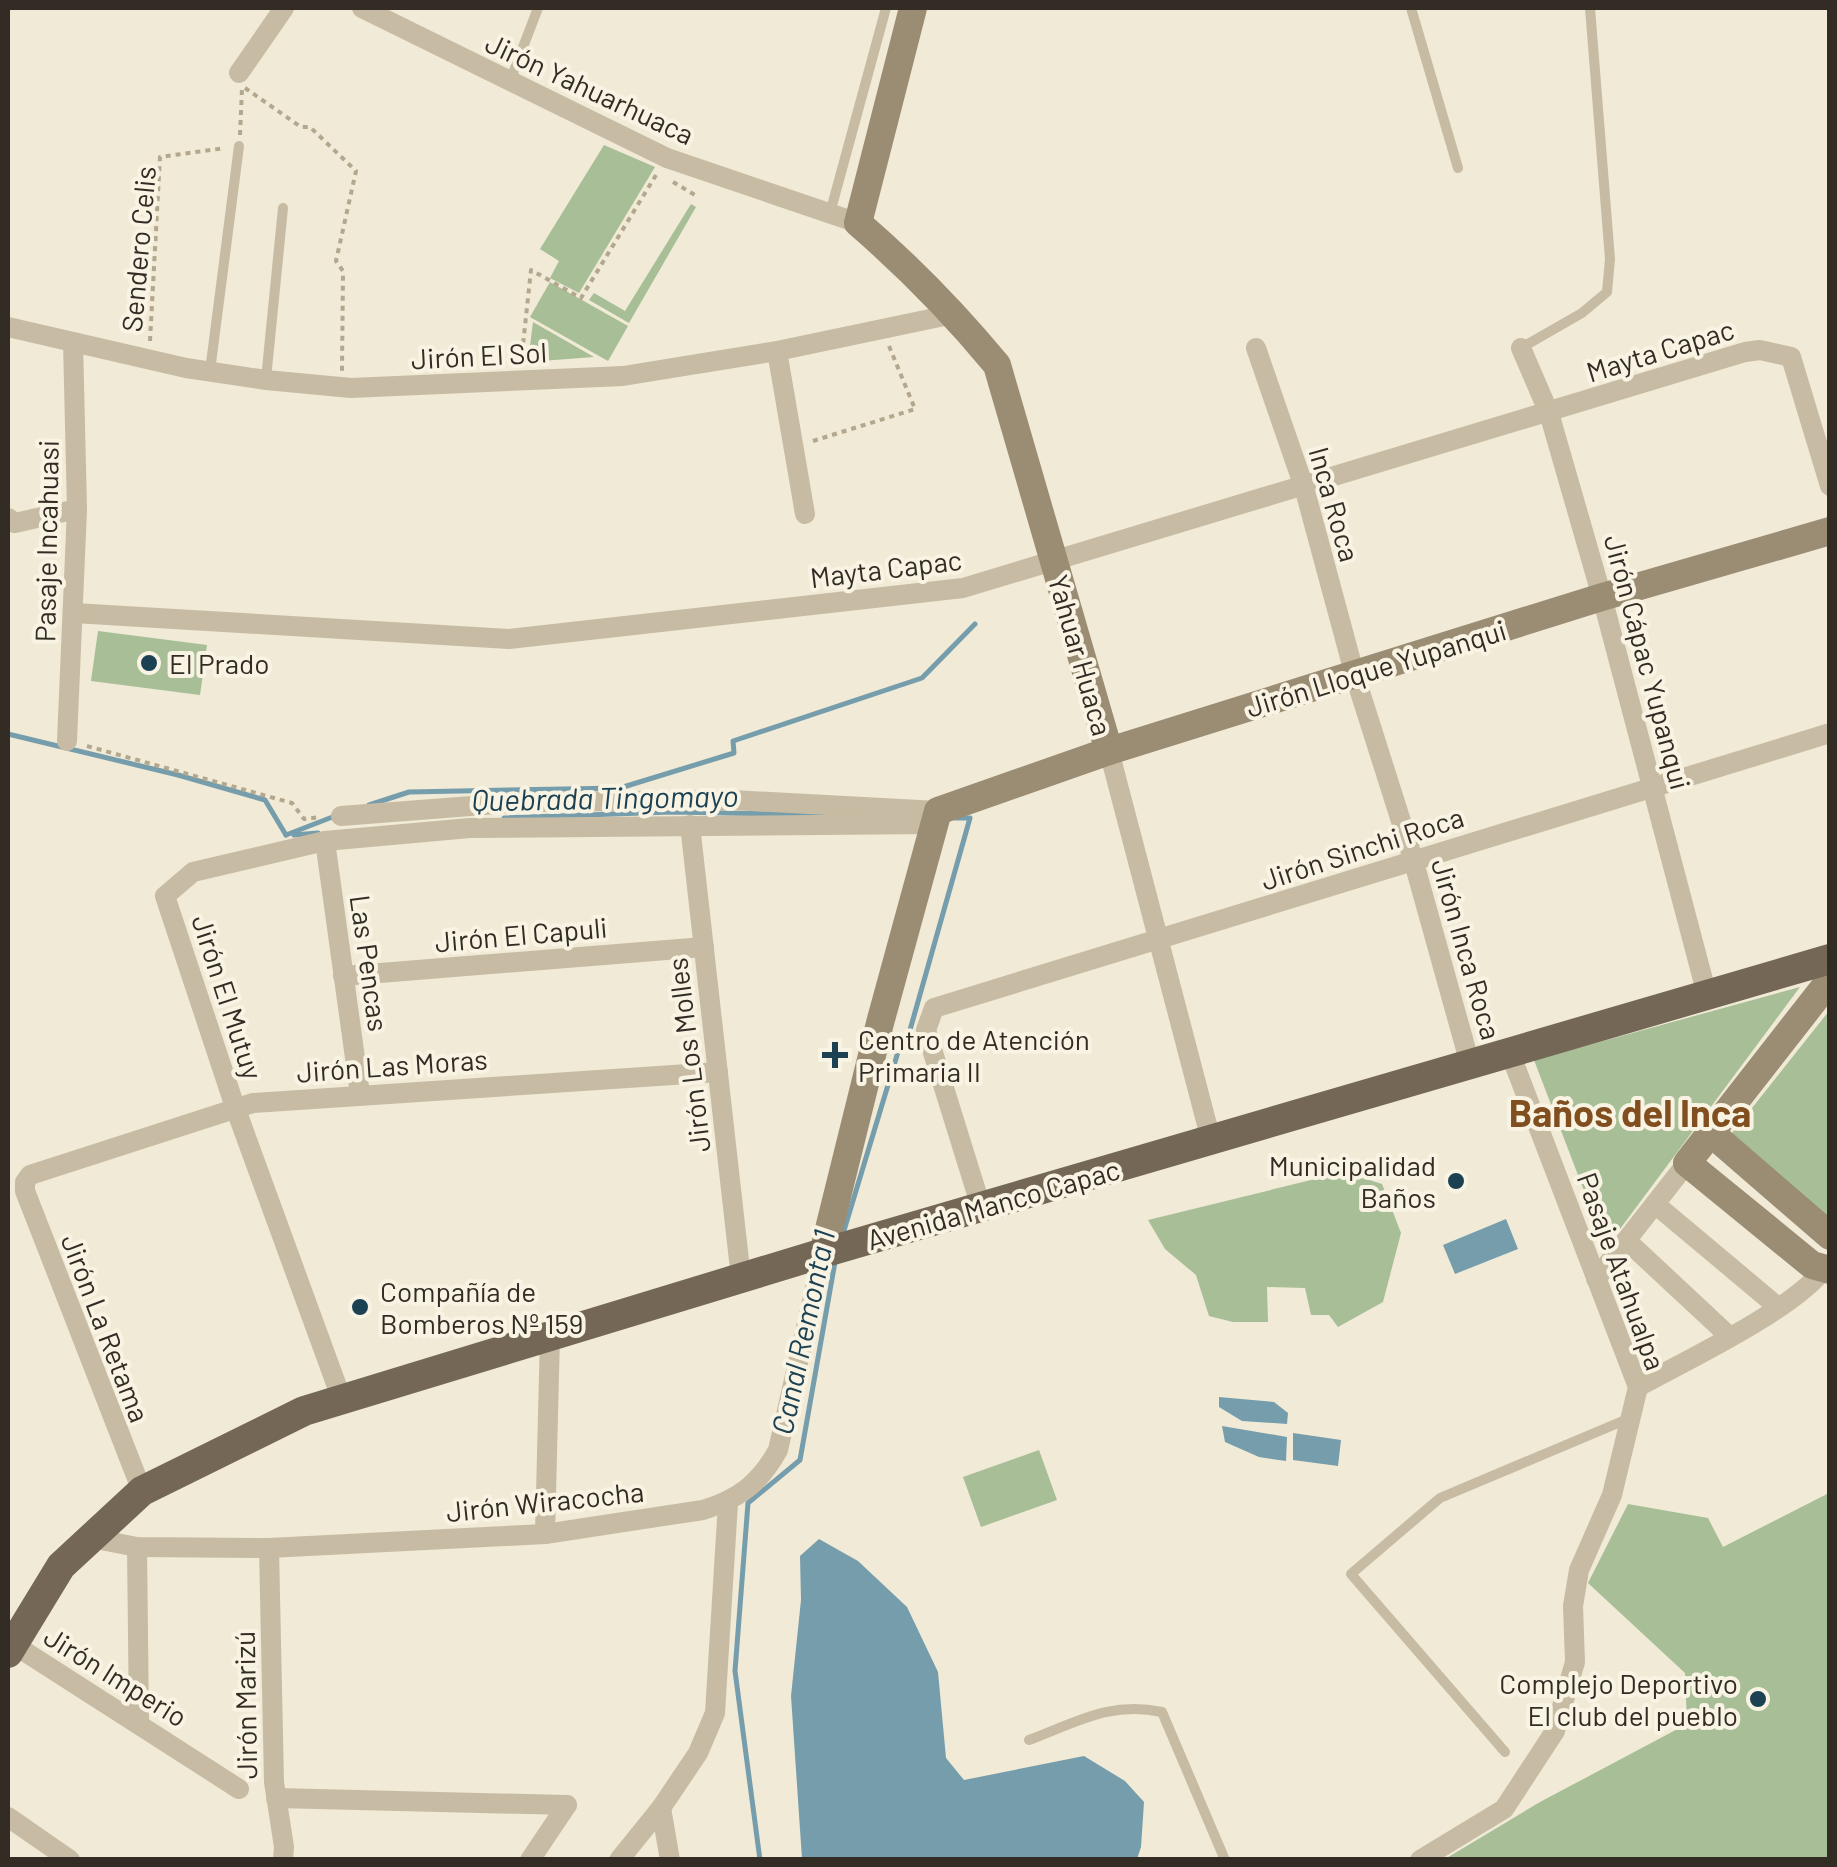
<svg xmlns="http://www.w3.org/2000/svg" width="1837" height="1867" font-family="Barlow,sans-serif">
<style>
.green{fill:#a7be97}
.water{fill:#769dac}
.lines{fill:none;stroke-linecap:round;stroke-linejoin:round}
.stream{stroke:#769dac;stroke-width:5}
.path{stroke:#b3a78d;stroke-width:4;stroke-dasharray:5 5;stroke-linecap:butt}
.lane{stroke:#c7bca3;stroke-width:10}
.street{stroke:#c7bca3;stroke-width:20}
.secondary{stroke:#9b8c74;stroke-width:28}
.primary{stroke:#746756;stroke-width:30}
.poi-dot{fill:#1b4153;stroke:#f8f3e2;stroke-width:4}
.labels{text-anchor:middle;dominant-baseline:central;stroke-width:8;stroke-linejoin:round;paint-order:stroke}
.street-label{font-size:28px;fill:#322c25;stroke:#f8f3e2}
.poi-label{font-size:28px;fill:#322c25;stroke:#f8f3e2;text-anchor:start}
.water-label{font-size:30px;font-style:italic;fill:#1b4153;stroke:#f8f3e2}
.district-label{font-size:38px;font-weight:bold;fill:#804e1f;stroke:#f8f3e2}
</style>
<rect width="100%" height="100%" fill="#f0ead6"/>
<g class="green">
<path d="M604,145L655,167L579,293L550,278L559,261L540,249Z"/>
<path d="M691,204L696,207L629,323L589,300L594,293L625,311Z"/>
<path d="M550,282L628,326L608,361L530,317Z"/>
<path d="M533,322L594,357L528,362Z"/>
<path d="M98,631L207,645L200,695L91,681Z"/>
<path d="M1800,987L1620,1229L1599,1230L1534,1060Z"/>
<path d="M1829,1011V1228L1721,1147Z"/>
<path d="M1344,1172L1382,1184L1401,1233L1383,1302L1338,1327L1329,1315H1311L1305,1288L1267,1287L1268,1322H1233L1209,1316L1196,1275L1165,1249L1148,1220Z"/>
<path d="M1039,1450L1057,1500L981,1527L963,1477Z"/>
<path d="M1829,1493V1859H1445L1540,1802L1687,1724L1685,1673L1588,1583L1628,1504L1708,1518L1723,1547Z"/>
</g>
<g class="water">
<path d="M1506,1219L1518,1249L1455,1274L1443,1245Z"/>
<path d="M1219,1397L1274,1402L1288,1413L1287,1424L1242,1421L1219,1407Z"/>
<path d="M1222,1426L1287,1437L1286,1461L1259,1457L1225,1442Z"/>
<path d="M1293,1433L1341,1440L1338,1466L1293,1460Z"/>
<path d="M819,1539L858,1561L907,1607L938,1672L946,1758L964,1780L1084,1756L1125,1781L1144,1802L1141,1847L1137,1859H802L791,1696L801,1600L800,1556Z"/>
</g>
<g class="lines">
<g class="stream">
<path d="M8,734L178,775L265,800L286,835"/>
<path d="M369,805L409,792L620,788L734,753L733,741L922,678L975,624"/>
<path d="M504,818L671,812L823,815"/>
<path d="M286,835L335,816"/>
<path d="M294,835L318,833"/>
<path d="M842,1237L898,1052L908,1037L970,818H955"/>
<path d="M760,1860L735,1671L748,1503L800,1460L835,1262"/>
</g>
<g class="path">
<path d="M245,88L301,127H310L356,171L336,261L343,271L342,371"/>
<path d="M240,135L242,89"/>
<path d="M673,182L695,195"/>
<path d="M150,341L160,157L225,148"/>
<path d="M521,363L531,270L581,298L656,175"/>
<path d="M813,441L915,409L889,346"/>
<path d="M87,746L292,803L304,819L321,817"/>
</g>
<g class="lane">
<path d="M1411,8L1458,168"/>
<path d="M510,81L538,8"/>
<path d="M830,213L886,8"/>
<path d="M1521,348L1582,313L1607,292L1610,259L1590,8"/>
<path d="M210,371L239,146"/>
<path d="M266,379L283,208"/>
<path d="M1029,1740C1077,1722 1110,1701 1162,1712L1225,1860"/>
<path d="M1505,1752L1351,1574L1440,1498L1630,1418"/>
</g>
<g class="street">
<path d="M362,8L667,158L858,223"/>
<path d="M239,73L284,8"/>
<path d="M8,327L186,368L266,380L351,388L623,376L777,351L954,314"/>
<path d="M1256,348L1304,487L1355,676L1413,859L1470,1064"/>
<path d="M1521,348L1549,413L1602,597L1707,995"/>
<path d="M777,351L805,514"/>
<path d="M8,518L15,523L77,509"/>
<path d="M74,613L509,639L963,588L1745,352L1760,350L1791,357L1830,486"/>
<path d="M67,741L77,509L73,342"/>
<path d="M1109,751L1211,1140"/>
<path d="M341,816L523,802L732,800L938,811"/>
<path d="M690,825L741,1278"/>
<path d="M325,841L360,1094"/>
<path d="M343,976L704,947"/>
<path d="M1655,1204L1778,1307"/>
<path d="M981,1207L926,1030L934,1008L1830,733"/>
<path d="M1626,1240L1729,1336"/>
<path d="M1596,1279L1687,1163"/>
<path d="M1638,1387C1685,1361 1793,1310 1824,1269"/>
<path d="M342,1400L235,1107L165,896L193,872L325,841L470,828L934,824"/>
<path d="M142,1491L25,1191V1182L30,1175L253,1103L718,1072"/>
<path d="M545,1534L550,1336"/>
<path d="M91,1538L137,1547L269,1548L545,1534L703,1510C739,1499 760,1483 778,1450L823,1253"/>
<path d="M137,1547L139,1722"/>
<path d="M269,1548L274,1782L284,1847L283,1860"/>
<path d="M13,1644L239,1789"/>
<path d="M276,1798L567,1805"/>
<path d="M661,1808L670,1860"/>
<path d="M8,1817L70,1860"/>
<path d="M530,1860L567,1805"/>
<path d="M619,1860L661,1808L698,1753L715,1713L728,1503"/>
<path d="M1420,1860L1504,1809L1555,1731L1575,1662L1573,1606L1579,1570L1612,1495L1638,1387L1510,1053"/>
</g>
<g class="secondary">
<path d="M913,8L858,223C909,267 954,313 997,365L1109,751"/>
<path d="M1830,980L1687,1163L1812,1265L1830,1270"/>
<path d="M1711,1133L1830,1236"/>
<path d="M823,1253L880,1023L938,811L1109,751L1602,597L1830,531"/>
</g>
<path class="primary" d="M8,1653L61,1566L142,1491L304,1411L823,1253L1830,959"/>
</g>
<g class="poi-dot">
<circle cx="149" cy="663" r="10"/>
<path d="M830 1040h10v10h10v10h-10v10h-10v-10h-10v-10h10z"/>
<circle cx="1456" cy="1181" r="10"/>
<circle cx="360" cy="1307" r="10"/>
<circle cx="1758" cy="1699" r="10"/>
</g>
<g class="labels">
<g class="street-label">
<text transform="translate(590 88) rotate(25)">Jirón Yahuarhuaca</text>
<text transform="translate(138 249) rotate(-85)">Sendero Celis</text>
<text transform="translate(1660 350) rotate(-17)">Mayta Capac</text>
<text transform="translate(479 355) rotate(-3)">Jirón El Sol</text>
<text transform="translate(1335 504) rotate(74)">Inca Roca</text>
<text transform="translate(46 541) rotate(-89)">Pasaje Incahuasi</text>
<text transform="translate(886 568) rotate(-7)">Mayta Capac</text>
<text transform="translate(1081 655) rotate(74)">Yahuar Huaca</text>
<text transform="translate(1648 662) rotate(75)">Jirón Cápac Yupanqui</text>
<text transform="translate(1376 668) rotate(-17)">Jirón Lloque Yupanqui</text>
<text transform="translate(1362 848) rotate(-18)">Jirón Sinchi Roca</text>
<text transform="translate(521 934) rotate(-5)">Jirón El Capuli</text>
<text transform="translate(1467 949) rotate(74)">Jirón Inca Roca</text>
<text transform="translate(370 963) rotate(82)">Las Pencas</text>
<text transform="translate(228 997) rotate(72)">Jirón El Mutuy</text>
<text transform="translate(688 1055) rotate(-97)">Jirón Los Molles</text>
<text transform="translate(392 1065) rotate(-4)">Jirón Las Moras</text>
<text transform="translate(993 1204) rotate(-16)">Avenida Manco Capac</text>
<text transform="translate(1622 1271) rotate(70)">Pasaje Atahualpa</text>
<text transform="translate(106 1328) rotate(69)">Jirón La Retama</text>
<text transform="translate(545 1501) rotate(-6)">Jirón Wiracocha</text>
<text transform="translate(116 1676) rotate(32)">Jirón Imperio</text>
<text transform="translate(245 1705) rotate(-91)">Jirón Marizú</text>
</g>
<g class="poi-label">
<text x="169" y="663">El Prado</text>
<text x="858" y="1039">Centro de Atención<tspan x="858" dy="32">Primaria II</tspan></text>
<text x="1436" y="1165" text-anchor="end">Municipalidad<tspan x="1436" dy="32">Baños</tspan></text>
<text x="380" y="1291">Compañía de<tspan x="380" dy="32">Bomberos Nº 159</tspan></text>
<text x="1738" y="1683" text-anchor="end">Complejo Deportivo<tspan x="1738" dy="32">El club del pueblo</tspan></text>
</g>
<g class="water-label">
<text transform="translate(605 797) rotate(-1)">Quebrada Tingomayo</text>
<text transform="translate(802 1332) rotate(-78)">Canal Remonta 1</text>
</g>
<g class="district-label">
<text x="1630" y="1112">Baños del Inca</text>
</g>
</g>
<rect width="1837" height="1867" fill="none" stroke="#322c25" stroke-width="20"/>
</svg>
